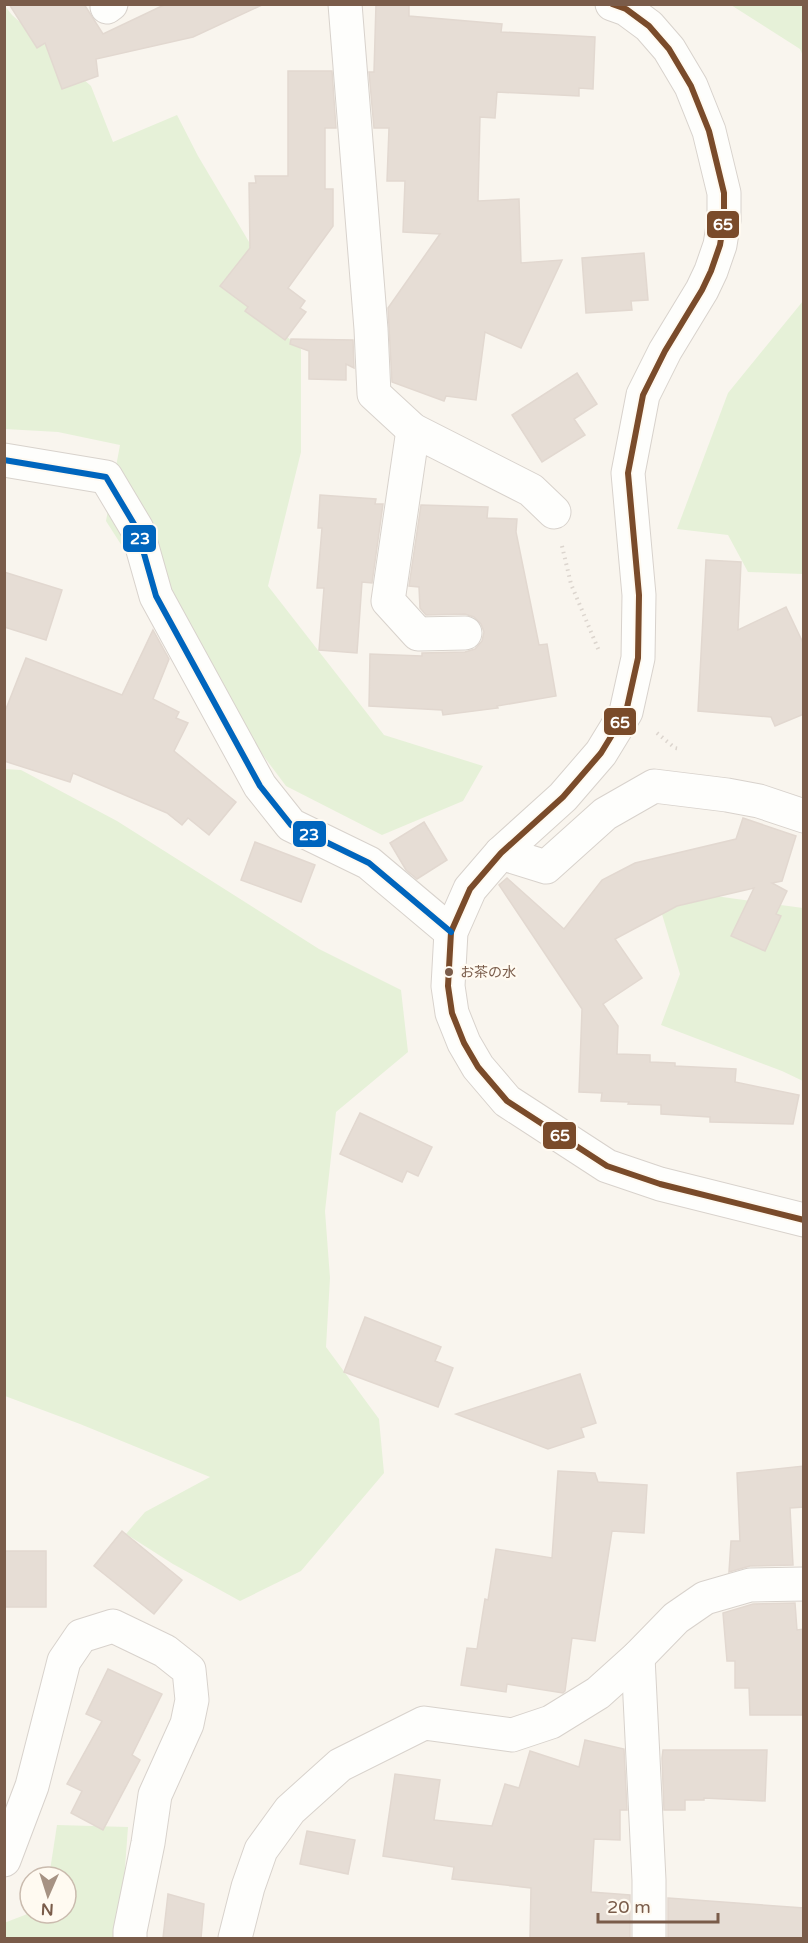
<svg xmlns="http://www.w3.org/2000/svg" width="808" height="1943" font-family="'Varela Round','Noto Sans JP',sans-serif">
<style>
.green{fill:#e6f1d8}
.building{fill:#e6ddd5;stroke:#e2d8d0;stroke-width:1.5}
.lines{fill:none;stroke-linecap:round;stroke-linejoin:round}
.minor-casing{stroke:#d8d2cc;stroke-width:35}
.tertiary-casing{stroke:#d8d2cc;stroke-width:35}
.path{stroke:#dcd5ce;stroke-width:4;stroke-dasharray:1.5 4.5;stroke-linecap:butt}
.minor{stroke:#fefefc;stroke-width:33}
.tertiary{stroke:#fefefc;stroke-width:33}
.bus-1-casing{stroke:#fffaf1;stroke-width:10}
.bus-2-casing{stroke:#fffaf1;stroke-width:10}
.bus-1{stroke:#7a4b2a;stroke-width:6}
.bus-2{stroke:#0065bd;stroke-width:6}
.bus-dot{fill:#7a5c4a;stroke:#fffaf1;stroke-width:2}
.labels{text-anchor:middle;dominant-baseline:central;stroke-width:4.5;stroke-linejoin:round;paint-order:stroke}
.bus-label{font-size:14px;fill:#7a5c4a;stroke:#fffaf1;text-anchor:start}
.line-badge{stroke:#fffaf1;stroke-width:2}
.badge-label{font-size:16px;text-anchor:middle;font-weight:bold;fill:#fff}
</style>
<rect width="100%" height="100%" fill="#f9f5ee"/>
<g class="green">
<path d="M4,5L12,15L91,86L113,142L177,115L198,156L255,252L223,281L301,349V452L268,586L384,735L483,766L463,801L382,835L286,786L214,690L106,521L120,445L58,432L5,429Z"/>
<path d="M731,5H803V56L800,49Z"/>
<path d="M803,301V574L748,572L728,535L677,529L728,393Z"/>
<path d="M4,769L21,770L117,821L319,949L401,990L408,1052L336,1112L325,1211L330,1278L326,1347L379,1419L384,1473L301,1571L240,1601L173,1564L126,1534L145,1512L210,1477L80,1424L5,1396Z"/>
<path d="M686,892L803,908V1081L782,1071L661,1025L680,974L661,911Z"/>
<path d="M57,1825L128,1827L124,1881L115,1938H5L4,1923L30,1913H66V1877H49Z"/>
</g>
<g class="building">
<path d="M9,4H84L103,34L166,4H264L193,37L96,59L98,76L62,89L45,43L37,48Z"/>
<path d="M376,4H409V16L502,24L501,32L595,37L593,89L579,88V96L497,92L495,118L480,117L478,201L519,199L521,263L562,260L521,348L485,332L476,400L446,396L444,401L392,382L388,308L440,234L403,232L405,181H387L389,128H374L369,72H374Z"/>
<path d="M288,71H332L336,128H325V189H333V226L288,288L305,301L300,308L306,312L285,340L245,311L248,307L220,286L250,248L249,183H256L255,176H288Z"/>
<path d="M644,253L648,300L631,301L632,310L586,313L582,258Z"/>
<path d="M291,339L353,340L354,368L346,364V380L309,379V351L290,344Z"/>
<path d="M577,373L597,404L574,419L585,435L542,462L512,415Z"/>
<path d="M320,495L376,499L375,504H383L372,583L362,582L357,653L319,650L324,588H317L322,528H318Z"/>
<path d="M421,505L488,507L487,518L517,519L516,532L539,645L547,644L556,696L497,706L498,708L443,715L442,710L369,706L370,654L422,656V653L465,652L475,649L482,641L484,632L481,624L474,617L465,614L426,615L420,608L419,587L409,586Z"/>
<path d="M706,560L741,562L738,630L786,607L804,645V714L775,726L771,717L698,711Z"/>
<path d="M4,572L62,590L46,640L4,627Z"/>
<path d="M153,630L169,659L153,699L179,712L176,718L188,723L174,751L236,802L209,835L188,818L182,825L167,813L73,773L70,782L4,761V714L26,658L122,695Z"/>
<path d="M743,818L796,836L782,881L772,883L787,891L776,914L781,916L765,951L731,936L754,888L677,906L615,939L642,978L603,1004L618,1026L617,1054L650,1055V1062L675,1063V1066L736,1069L735,1082L799,1095L793,1124L710,1122V1117L661,1114V1105L628,1104L629,1102L601,1101L602,1093L579,1092L582,1009L499,885L507,878L564,929L602,880L635,863L736,839Z"/>
<path d="M424,822L447,860L417,879L406,870L390,843Z"/>
<path d="M255,842L315,865L301,902L241,880Z"/>
<path d="M360,1113L432,1147L418,1176L407,1171L402,1182L340,1154Z"/>
<path d="M365,1317L441,1347L435,1361L453,1368L438,1407L344,1372Z"/>
<path d="M580,1374L596,1423L581,1428L584,1437L548,1449L456,1414Z"/>
<path d="M804,1466V1507L790,1508L793,1565L750,1566L729,1572L731,1541H740L737,1473Z"/>
<path d="M558,1471L595,1473L598,1482L647,1485L644,1533L612,1531L595,1641L572,1638L565,1691L563,1693L507,1684L506,1692L461,1685L467,1648L477,1649L485,1599L488,1600L496,1549L552,1558Z"/>
<path d="M122,1531L182,1580L154,1614L94,1566Z"/>
<rect x="4" y="1551" width="42" height="56"/>
<path d="M795,1603L797,1630L804,1629V1715H750L749,1688H735V1661H727L723,1613L753,1604Z"/>
<path d="M108,1669L162,1694L132,1755L140,1760L103,1830L71,1813L82,1791L67,1784L102,1721L86,1714Z"/>
<path d="M585,1740L624,1749L627,1810H620V1840L594,1839L591,1892L630,1895V1938H530L531,1888L452,1879L454,1867L383,1856L395,1774L440,1780L434,1820L492,1826L505,1784L519,1788L530,1751L579,1767Z"/>
<path d="M663,1750H767L765,1801L704,1798V1800H685V1810H664L662,1758Z"/>
<path d="M307,1831L355,1840L348,1874L300,1864Z"/>
<path d="M168,1894L204,1904L201,1938H163Z"/>
<path d="M668,1898L804,1908V1938H668Z"/>
</g>
<g class="lines">
<g class="minor-casing">
<g id="minor">
<path d="M345,4L371,329L374,394L413,430L531,490L554,512"/>
<path d="M107,7L111,4"/>
<path d="M413,430L388,601L418,634L465,633"/>
<path d="M4,460L106,477L137,529L156,596L260,786L291,825L369,863L451,932"/>
<path d="M501,853L546,867L605,814L654,786L727,795L759,801L804,816"/>
<path d="M638,1657L649,1880V1938"/>
<path d="M4,1860L32,1786L64,1661L81,1636L113,1626L165,1651L189,1670L192,1700L187,1724L155,1795L148,1843L130,1931V1938"/>
<path d="M235,1938L248,1887L261,1850L290,1810L340,1765L424,1723L512,1735L551,1722L598,1693L638,1657L676,1618L705,1598L750,1585L804,1584"/>
</g>
</g>
<g class="tertiary-casing">
<path id="tertiary" d="M612,4L626,9L649,26L669,49L691,86L709,131L724,193V220L720,245L711,271L702,290L665,351L643,395L628,473L639,595L638,658L626,712L601,753L563,797L501,853L470,889L451,932L448,986L452,1013L464,1043L478,1067L507,1101L607,1166L660,1184L804,1220"/>
</g>
<g class="path">
<path d="M562,546L571,584L599,651"/>
<path d="M657,733L675,748L680,749"/>
</g>
<use href="#minor" class="minor"/>
<use href="#tertiary" class="tertiary"/>
<g class="bus-1-casing">
<path id="bus-1" d="M612,4L626,9L649,26L669,49L691,86L709,131L724,193V220L720,245L711,271L702,290L665,351L643,395L628,473L639,595L638,658L626,712L601,753L563,797L501,853L470,889L451,932L448,986L452,1013L464,1043L478,1067L507,1101L607,1166L660,1184L804,1220"/>
</g>
<g class="bus-2-casing">
<path id="bus-2" d="M4,460L106,477L137,529L156,596L260,786L291,825L369,863L451,932"/>
</g>
<use href="#bus-1" class="bus-1"/>
<use href="#bus-2" class="bus-2"/>
</g>
<circle class="bus-dot" cx="449" cy="972" r="5"/>
<g class="labels">
<g class="bus-label">
<text x="460" y="972">お茶の水</text>
</g>
</g>
<g class="line-badge">
<rect x="706" y="210" width="34" height="29" rx="6" fill="#7a4b2a"/>
<rect x="122" y="524" width="35" height="29" rx="6" fill="#0065bd"/>
<rect x="603" y="707" width="34" height="29" rx="6" fill="#7a4b2a"/>
<rect x="292" y="820" width="35" height="28" rx="6" fill="#0065bd"/>
<rect x="542" y="1121" width="35" height="29" rx="6" fill="#7a4b2a"/>
</g>
<g class="badge-label">
<text x="723" y="230">65</text>
<text x="140" y="544">23</text>
<text x="620" y="728">65</text>
<text x="309" y="840">23</text>
<text x="560" y="1141">65</text>
</g>
<rect width="808" height="1943" fill="none" stroke="#7a5c4a" stroke-width="12"/>
<g transform="translate(48 1895) rotate(183)"><circle r="28" fill="#fffaf1" stroke="#cabbae" stroke-width="1.5"/>
<path d="M0-4.5L10 22L0 15L-10 22Z" fill="#a69283"/>
<text y="-9" font-size="16" font-weight="bold" text-anchor="middle" fill="#7a5c4a">N</text>
</g>
<path d="M598 1913v9h120v-9" fill="none" stroke="#7a5c4a" stroke-width="3"/>
<text x="607" y="1913" font-size="18" fill="#7a5c4a" stroke="#fffaf1" stroke-width="4.5" paint-order="stroke">20 m</text>
</svg>
